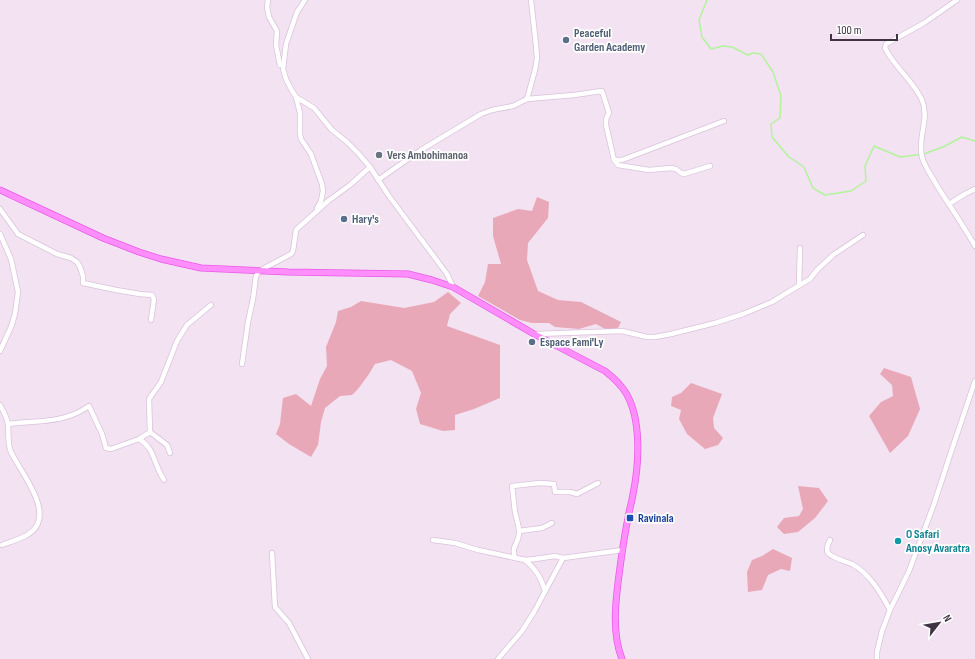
<svg xmlns="http://www.w3.org/2000/svg" width="975" height="659" font-family="'Sofia Sans Condensed',sans-serif">
<style>
.green{fill:#e9a8b7}
.lines{fill:none;stroke-linecap:round;stroke-linejoin:round}
.stream{stroke:#b3f39a;stroke-width:1.5}
.minor-casing{stroke:#dbc2dc;stroke-width:6}
.major-casing{stroke:#e85ae6;stroke-width:7}
.minor{stroke:#fff;stroke-width:4.5}
.major{stroke:#ff8efc;stroke-width:5.5}
.service-dot{fill:#5c6f8a;stroke:#fff;stroke-width:1.5}
.worship-dot{fill:#6b7280;stroke:#fff;stroke-width:1.5}
.transit-dot{fill:#1a4fb4;stroke:#fff;stroke-width:1.5}
.culture-dot{fill:#0f9aa8;stroke:#fff;stroke-width:1.5}
.labels{text-anchor:middle;dominant-baseline:central;stroke-width:3.5;stroke-linejoin:round;paint-order:stroke}
.service-label{font-size:12px;font-weight:bold;fill:#4e5e75;stroke:#fff;text-anchor:start}
.worship-label{font-size:12px;font-weight:bold;fill:#5b616d;stroke:#fff;text-anchor:start}
.transit-label{font-size:12px;font-weight:bold;fill:#164399;stroke:#fff;text-anchor:start}
.culture-label{font-size:12px;font-weight:bold;fill:#0d838f;stroke:#fff;text-anchor:start}
</style>
<rect width="100%" height="100%" fill="#f2e2f2"/>
<g class="green">
<path d="M537,197L549,202L548,218L528,243L527,260L538,291L558,300L581,302L621,322L618,328L607,330L596,324L579,329L555,327L549,323H532L520,320L478,296L485,282L488,264H501L493,236V218L518,209L532,211Z"/>
<path d="M448,292L461,303L450,314L447,326L500,345V398L474,409L455,415V430L443,431L420,424L416,409L421,393L412,371L391,360L375,364L369,374L358,389L352,395L340,396L325,408L321,422L318,445L311,457L289,444L276,434L280,424L283,398L296,394L311,406L320,379L327,366L326,347L336,322L338,311L351,307L361,301L404,308L434,302Z"/>
<path d="M884,368L911,377L920,409L908,436L890,453L869,416L881,402L893,396L892,385L880,374Z"/>
<path d="M691,383L722,394L713,418L714,428L723,438L718,445L705,449L687,434L679,419L681,410L671,406L672,397L681,393Z"/>
<path d="M798,486L819,488L828,501L815,518L798,532L784,534L777,527L784,518L799,516L803,509Z"/>
<path d="M773,549L792,558L790,571L781,569L768,575L762,590L748,592L747,572L752,560L762,556Z"/>
</g>
<g class="lines">
<path class="stream" d="M707,0L699,20L702,37L711,49L723,46L732,47L748,55L753,53L761,54L773,72L781,96L780,118L771,124L772,137L789,157L804,167L813,188L825,195L851,191L866,181L865,166L874,146L900,157L924,154L945,146L962,137L975,141"/>
<g class="minor-casing">
<g id="minor">
<path d="M268,0L267,7L269,17L277,31L276,45L280,65"/>
<path d="M305,0L297,12L286,44L283,69L286,79L291,89L296,97L314,108L332,130L347,142L358,153L370,167L389,196L447,274L453,287"/>
<path d="M957,0L924,23L888,43L886,44L885,48C894,67 913,80 922,100C930,119 917,138 922,157C924,166 932,176 936,184C949,205 963,225 975,246"/>
<path d="M296,97L300,113V134L301,139L311,154L322,184L323,191L321,201L317,208"/>
<path d="M527,99L535,70L537,58L536,45L531,0"/>
<path d="M614,160H622L724,121"/>
<path d="M378,180L421,150L481,114L492,110L513,106L527,99L574,95L602,91L609,113L606,119V125L614,160L618,165L649,170L671,168L676,169L681,173L684,174L710,166"/>
<path d="M949,204L965,194L975,189"/>
<path d="M0,209L18,234L57,254L71,258L77,262L80,267L83,276V283L116,290L140,294L152,295L154,299L151,320"/>
<path d="M0,234L11,259L18,292L15,314L11,327L0,351"/>
<path d="M799,285L800,248"/>
<path d="M535,334L622,331L647,337H655L671,334L715,323L743,314L772,302L785,294L810,279L817,270L833,255L863,235"/>
<path d="M242,364L248,322L253,299L256,276L259,271L291,254L293,251L296,230L298,228L307,220L328,201L350,185L370,167"/>
<path d="M0,405C3,411 8,419 8,425C9,435 7,442 11,452C21,473 59,517 27,535C20,539 10,542 2,545"/>
<path d="M8,424C29,421 50,423 69,416C76,414 83,410 89,406L102,434L106,448L111,449L139,439C152,447 152,455 158,468C159,472 162,476 164,480"/>
<path d="M150,432L149,399L161,382L177,341L187,325L211,305"/>
<path d="M139,439L150,432L167,445L170,453"/>
<path d="M519,531L542,528L552,523"/>
<path d="M433,540L455,543L478,550L525,560L535,559L555,556L563,558"/>
<path d="M830,540C828,544 825,550 829,554C835,559 845,561 852,564C870,574 881,593 890,610"/>
<path d="M272,553L275,607L289,623L308,659"/>
<path d="M515,558C511,545 518,545 519,534C520,527 516,519 515,512C514,503 513,495 512,486L540,483L554,484L555,492H570L577,494L598,483"/>
<path d="M525,560C536,569 541,578 545,591"/>
<path d="M498,659L522,631L534,612L563,558L623,550"/>
<path d="M877,659V652L882,631L890,610L909,571L934,504L950,455L975,381"/>
</g>
</g>
<g class="major-casing">
<path id="major" d="M0,190L103,238L139,252L161,259L201,268L288,272L408,274L432,280L453,287L534,334L605,371C614,378 621,385 626,393C642,420 639,465 633,494C632,502 629,510 628,518C625,532 623,546 621,560C617,591 610,629 622,659"/>
</g>
<use href="#minor" class="minor"/>
<use href="#major" class="major"/>
</g>
<g class="service-dot">
<circle cx="566" cy="40" r="4"/>
<circle cx="344" cy="219" r="4"/>
<circle cx="532" cy="342" r="4"/>
</g>
<circle class="worship-dot" cx="379" cy="155" r="4"/>
<rect class="transit-dot" x="626" y="514" width="8" height="8" rx="2"/>
<circle class="culture-dot" cx="898" cy="541" r="4"/>
<g class="labels">
<g class="service-label">
<text x="574" y="33">Peaceful<tspan x="574" dy="14">Garden Academy</tspan></text>
<text x="352" y="219">Hary's</text>
<text x="540" y="342">Espace Fami'Ly</text>
</g>
<g class="worship-label">
<text x="387" y="155">Vers Ambohimanoa</text>
</g>
<g class="transit-label">
<text x="638" y="518">Ravinala</text>
</g>
<g class="culture-label">
<text x="906" y="534">O Safari<tspan x="906" dy="14">Anosy Avaratra</tspan></text>
</g>
</g>
<g transform="translate(939 623) rotate(59)" stroke="#ffffff" stroke-width="3" paint-order="stroke">
<path d="M0-3L7 15L0 10L-7 15Z" fill="#423344"/>
<text y="-6" font-size="11" font-weight="bold" text-anchor="middle" fill="#423344">N</text>
</g>
<path d="M831 34v6h66v-6" fill="none" stroke="#423344" stroke-width="2"/>
<text x="837" y="34" font-size="12" fill="#423344" stroke="#ffffff" stroke-width="3" paint-order="stroke">100 m</text>
</svg>
